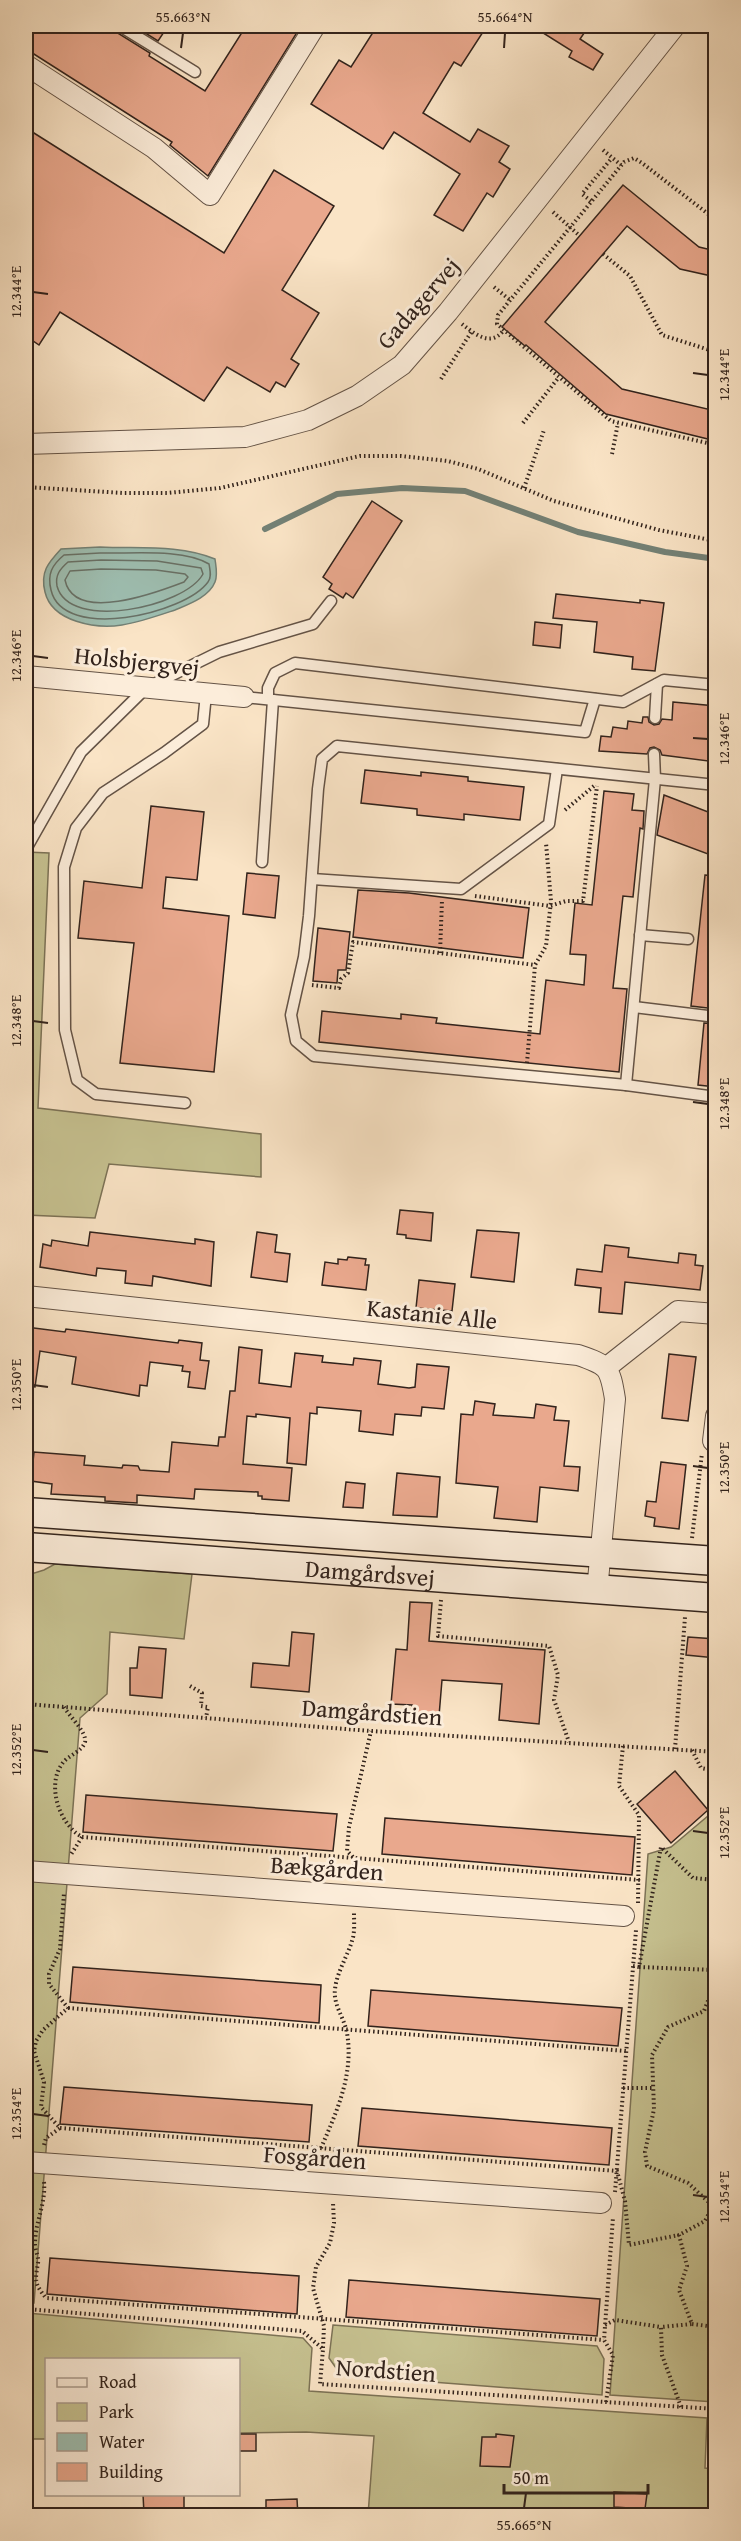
<svg xmlns="http://www.w3.org/2000/svg" width="741" height="2541" font-family="'Gentium Book Plus',serif">
<style>
.green{fill:#c6c190;stroke:#7c7256;stroke-width:1.5}
.water{fill:#9ebfb2;stroke:#738176;stroke-width:1.5}
.lines{fill:none;stroke-linecap:round;stroke-linejoin:round}
.shore{stroke:#687167;stroke-width:1.5}
.stream{stroke:#738176;stroke-width:6}
.building{fill:#e9a88d;stroke:#32231c;stroke-width:1.5}
.lane-casing{stroke:#645346;stroke-width:13}
.street-casing{stroke:#645346;stroke-width:22}
.secondary-casing{stroke:#32231c;stroke-width:31}
.path{stroke:#32231c;stroke-width:4;stroke-dasharray:1.5 3;stroke-linecap:butt}
.lane{stroke:#fcedda;stroke-width:10}
.street{stroke:#fcedda;stroke-width:20}
.secondary{stroke:#fcedda;stroke-width:28}
.ticks{fill:none;stroke:#32231c;stroke-width:2}
.labels{text-anchor:middle;dominant-baseline:central;stroke-width:6;stroke-linejoin:round;paint-order:stroke}
.street-label{font-size:24px;fill:#32231c;stroke:#fcedda}
.neatline{fill:none;stroke:#32231c;stroke-width:2}
.ticks-label{font-size:15px;text-anchor:middle;fill:#32231c}
</style>
<rect width="100%" height="100%" fill="#fae4c6"/>
<filter id="stains"><feTurbulence type="fractalNoise" baseFrequency=".00333" numOctaves="4"/><feColorMatrix values="0 0 0 0 .2 0 0 0 0 .09 0 0 0 0 .02 0 0 0 .5 -.17"/></filter>
<radialGradient id="worn" r=".72"><stop offset=".6" stop-color="#630" stop-opacity="0"/><stop offset="1" stop-color="#630" stop-opacity=".3"/></radialGradient>
<g class="green">
<path d="M26,852L49,853L38,1108L261,1134V1177L109,1164L95,1218L26,1215Z"/>
<path d="M55,1564L192,1574L184,1639L110,1632L107,1694L80,1718L34,2303H26V1588L31,1584V1574L44,1570Z"/>
<path d="M712,1766L716,1767L715,2402L610,2395L648,1854L671,1847L715,1810Z"/>
<path d="M27,2313L303,2338L312,2348L309,2391L707,2418L705,2468L715,2469V2515H368L374,2436L306,2432L239,2433L238,2360H46V2439H26Z"/>
<path d="M333,2325L597,2346L604,2359L602,2395L341,2375L329,2358Z"/>
</g>
<path class="water" d="M100,547C138,549 179,544 215,559C216,567 218,575 215,582C209,597 189,604 175,610C157,616 140,622 122,625C96,629 52,622 45,592C40,572 48,563 61,549Z"/>
<g class="lines">
<g class="shore">
<path d="M100,553C130,554 183,548 209,564C210,570 212,577 208,582C185,614 63,642 51,590C47,574 52,565 64,555Z"/>
<path d="M101,560L157,561L201,568L203,574C185,607 69,632 57,586C55,575 60,569 68,562Z"/>
<path d="M101,569L156,570L185,574L188,577L184,582C158,592 74,624 65,580L70,571Z"/>
</g>
<path class="stream" d="M265,529L337,494L402,488L465,491L578,532L665,552L716,559"/>
</g>
<g class="building">
<path d="M26,26H113L116,32L150,53L149,56L205,91L246,26H301L208,176L170,145L172,142L26,49Z"/>
<path d="M134,26H168L158,41Z"/>
<path d="M377,26H473L483,32L461,66L454,62L423,113L470,142L478,129L509,146L499,162L510,169L493,197L487,193L463,231L434,215L460,174L394,132L383,149L311,104L339,60L351,67Z"/>
<path d="M532,26H589L580,39L603,54L593,70L569,57L572,51Z"/>
<path d="M26,128L224,253L274,170L334,206L282,290L319,313L291,359L299,364L285,387L276,382L270,392L227,367L204,401L60,312L39,345L26,336V316L31,306L26,303Z"/>
<path d="M623,185L699,247L716,251V277L680,269L627,226L545,322L622,389L716,411V441L606,414L526,345L525,346L502,327Z"/>
<path d="M372,501L402,521L353,598L346,593L343,598L329,589L332,584L323,577Z"/>
<path d="M556,594L640,603V600L664,603L655,671L632,669L633,657L594,652L597,622L553,618Z"/>
<path d="M535,622L562,625L560,648L533,645Z"/>
<path d="M673,702L716,706V762L662,755L660,750L654,747L650,748L647,754L599,751L601,736L611,737L613,727L627,729L628,721L642,723L643,717H648L649,722L654,725L659,724L662,719L672,720Z"/>
<path d="M365,770L421,776V772L468,777V781L524,787L520,820L464,814V820L417,815V809L361,803Z"/>
<path d="M604,791L634,794L632,810L644,811L643,829L640,828L633,897L623,896L613,988L627,989L619,1072L319,1042L322,1011L401,1019V1014L437,1018L436,1023L540,1034L546,980L584,985L586,955L570,954L575,903L592,905Z"/>
<path d="M664,795L716,815V857L657,835Z"/>
<path d="M151,806L204,812L197,880L166,877L163,908L229,916L214,1072L120,1063L134,943L78,938L84,881L142,888Z"/>
<path d="M247,873L279,876L275,918L243,914Z"/>
<path d="M705,875L716,876V1009L691,1006Z"/>
<path d="M358,890L409,893L529,908L523,958L353,937Z"/>
<path d="M318,928L350,932L346,970H338L337,983L313,981Z"/>
<path d="M704,1023L716,1024V1087L698,1085Z"/>
<path d="M400,1210L433,1213L431,1241L406,1238V1235L397,1234Z"/>
<path d="M477,1230L519,1233L514,1282L471,1277Z"/>
<path d="M90,1232L195,1244V1239L214,1242L211,1286L153,1276L152,1286L125,1283L126,1271L97,1268L96,1276L40,1267L43,1244L51,1246L52,1240L88,1246Z"/>
<path d="M257,1232L277,1235L275,1252L290,1254L287,1282L251,1277Z"/>
<path d="M605,1245L629,1248L628,1257L678,1263L679,1253L696,1255L695,1265L703,1266L700,1290L625,1282L622,1314L599,1312L601,1288L575,1285L577,1269L602,1272Z"/>
<path d="M348,1257L366,1259L365,1265H369L366,1290L322,1285L325,1262L338,1264V1259L347,1260Z"/>
<path d="M419,1280L455,1284L452,1311L416,1308Z"/>
<path d="M26,1327L65,1332L66,1329L178,1343L179,1340L202,1343L200,1360L209,1361L205,1389L188,1387L190,1372L182,1371L183,1366L150,1362L147,1386L140,1385L139,1396L72,1384L76,1357L40,1351L35,1387L26,1386Z"/>
<path d="M239,1347L262,1350L259,1383L291,1387L295,1353L323,1356L322,1362L353,1365L354,1358L381,1361L378,1384L409,1388L415,1387L417,1364L449,1367L444,1409L422,1407L421,1416L395,1414L393,1435L359,1431L361,1411L317,1407V1414L310,1413L306,1465L287,1463L290,1418L256,1414V1417L247,1416L243,1464L292,1468L289,1501L262,1499V1496H258V1492L195,1489L194,1499L137,1495V1503L105,1501V1497L51,1494L52,1484L31,1481L34,1452L85,1456L84,1465L122,1468L123,1465L138,1466L140,1470L169,1472L172,1442L218,1446L219,1437H225L230,1391H235Z"/>
<path d="M669,1354L696,1357L688,1421L662,1418Z"/>
<path d="M475,1401L495,1404L493,1415L534,1418L536,1404L556,1407L554,1420L569,1421L564,1466L580,1467L578,1491L540,1487L537,1522L494,1518L498,1487L456,1483L461,1414L473,1415Z"/>
<path d="M661,1462L686,1465L679,1529L654,1526L655,1518L645,1516L647,1501L656,1502Z"/>
<path d="M397,1473L440,1477L437,1517L393,1515Z"/>
<path d="M346,1482L365,1484L363,1508L343,1507Z"/>
<path d="M410,1602L432,1603L429,1641L545,1650L539,1724L499,1720L502,1684L442,1680L439,1716L411,1714L412,1705L391,1704L396,1649L407,1650Z"/>
<path d="M292,1632L314,1634L309,1692L251,1687L253,1663L289,1666Z"/>
<path d="M688,1637L716,1639V1658L686,1655Z"/>
<path d="M139,1647L166,1649L162,1698L130,1695V1668H137Z"/>
<path d="M675,1771L708,1810L671,1843L637,1804Z"/>
<path d="M86,1795L337,1814L333,1851L83,1832Z"/>
<path d="M385,1818L635,1837L632,1875L382,1854Z"/>
<path d="M73,1967L321,1985L319,2023L70,2002Z"/>
<path d="M371,1990L622,2008L618,2046L368,2026Z"/>
<path d="M64,2087L312,2105L309,2142L60,2124Z"/>
<path d="M362,2108L612,2128L609,2165L358,2146Z"/>
<path d="M50,2258L299,2276L297,2314L47,2294Z"/>
<path d="M349,2280L600,2299L597,2336L346,2317Z"/>
<rect x="239" y="2434" width="17" height="17"/>
<path d="M496,2434L514,2436L510,2467L480,2466L482,2437H496Z"/>
<path d="M614,2492L647,2494L645,2509L614,2507Z"/>
<path d="M143,2494H184V2514H144Z"/>
<path d="M297,2499L298,2516H266V2500Z"/>
</g>
<g class="lines">
<g class="lane-casing">
<g id="lane">
<path d="M120,26L195,72"/>
<path d="M244,697L585,732L595,699"/>
<path d="M268,699V688L275,673L295,663L623,702L664,680L716,685"/>
<path d="M655,718L657,684"/>
<path d="M716,785L337,746L322,759L318,789L309,916L304,957L291,1015L296,1041L314,1056L626,1085L716,1097"/>
<path d="M26,849L81,752L146,688L219,652L313,624L331,601"/>
<path d="M262,862L273,700"/>
<path d="M312,879L461,889L549,824L557,769"/>
<path d="M640,935L688,939"/>
<path d="M634,1007L716,1017"/>
<path d="M626,1085L655,779L654,754"/>
<path d="M185,1103L96,1094L77,1080L65,1030L64,867L76,828L103,793L164,753L203,724L206,694"/>
</g>
</g>
<g class="street-casing">
<g id="street">
<path d="M26,65L154,148L210,195L315,26"/>
<path d="M26,444L245,437L308,420L357,396L402,365L448,312L675,26"/>
<path d="M26,676L244,697"/>
<path d="M26,1296L578,1355C608,1365 610,1367 615,1399L597,1591"/>
<path d="M607,1367L678,1311L716,1314"/>
<path d="M716,1416L713,1441L716,1442"/>
<path d="M26,1871L624,1916"/>
<path d="M26,2162L601,2203"/>
</g>
</g>
<g class="secondary-casing">
<g id="secondary">
<path d="M26,1512L716,1561"/>
<path id="s1" d="M26,1547L716,1598"/>
</g>
</g>
<g class="path">
<path d="M603,150L621,165"/>
<path d="M591,201L582,194L612,158"/>
<path d="M553,212L580,236"/>
<path d="M716,220L642,163L634,158L624,162L498,315L497,324L611,421L716,445"/>
<path d="M603,254L630,276L662,335L716,352"/>
<path d="M494,287L510,300"/>
<path d="M462,324C475,334 490,347 503,331"/>
<path d="M441,379L472,331"/>
<path d="M523,423L559,377"/>
<path d="M612,454L618,423"/>
<path d="M26,487L123,493H167L220,488L360,456H401L448,461L478,469L554,501L659,530L716,541"/>
<path d="M524,488L544,430"/>
<path d="M565,810L594,786"/>
<path d="M475,896L550,906L566,901H583L597,786"/>
<path d="M440,953L442,900"/>
<path d="M312,985L339,988L341,979L348,973L353,942L535,965"/>
<path d="M527,1063L535,965L546,946L551,901L546,843"/>
<path d="M26,1477L28,1479V1491"/>
<path d="M692,1538L702,1453"/>
<path d="M26,1582L27,1569"/>
<path d="M441,1600L438,1636L549,1646L558,1675L554,1700L569,1742"/>
<path d="M190,1686L202,1693L201,1706L208,1707L206,1718"/>
<path d="M26,1704L371,1731L716,1752"/>
<path d="M64,1707C69,1716 87,1732 85,1742C82,1752 68,1755 62,1764C46,1786 60,1825 82,1837L70,1856"/>
<path d="M623,1746L619,1786L639,1815L638,1905"/>
<path d="M675,1749L685,1617"/>
<path d="M692,1750L701,1768L716,1771"/>
<path d="M82,1837L640,1880"/>
<path d="M354,1879V1858L347,1851L349,1827L371,1731"/>
<path d="M633,1966L639,1967L661,1847L693,1878L716,1880"/>
<path d="M639,1967L713,1970"/>
<path d="M709,1996L716,1997"/>
<path d="M68,2008L626,2051"/>
<path d="M623,2088H653"/>
<path d="M60,2128L617,2171L625,2201L629,2245L679,2235"/>
<path d="M44,2145L46,2138L60,2128L41,2107L44,2082L34,2051L36,2041L43,2030L68,2008L49,1984V1974L60,1949L64,1893"/>
<path d="M321,2148C337,2111 354,2074 347,2033C344,2017 333,2005 335,1989C337,1972 347,1957 352,1941C355,1933 354,1922 354,1913"/>
<path d="M334,2165L335,2149"/>
<path d="M44,2182C46,2204 35,2222 35,2244C35,2250 39,2257 38,2263C35,2281 34,2283 46,2298L604,2340"/>
<path d="M615,2192L636,1930"/>
<path d="M26,2309L302,2331L323,2349L320,2384L716,2409"/>
<path d="M692,2324L716,2327"/>
<path d="M605,2325L615,2320L661,2327"/>
<path d="M323,2348L324,2326L313,2288L316,2267L330,2243L334,2223L333,2203"/>
<path d="M606,2402L613,2355L604,2340L613,2217"/>
<path d="M681,2407L662,2355L661,2327L692,2324L679,2290L687,2266L679,2235L705,2221L713,2206L688,2183L647,2166L645,2152L654,2109L652,2055L668,2027L704,2011L713,1988L710,1979L716,1964"/>
</g>
<use href="#lane" class="lane"/>
<use href="#street" class="street"/>
<use href="#secondary" class="secondary"/>
</g>
<path class="ticks" d="M181,48L183,33M504,48L505,33M33,292L48,294M693,373L708,375M33,656L48,658M693,738L708,739M33,1021L48,1023M693,1102L708,1104M33,1385L48,1387M693,1466L708,1468M33,1750L48,1752M693,1831L708,1833M33,2114L48,2116M693,2195L708,2197M524,2508L526,2493"/>
<g class="labels">
<g class="street-label">
<text transform="translate(418 303) rotate(-49)">Gadagervej</text>
<text transform="translate(137 661) rotate(6)">Holsbjergvej</text>
<text transform="translate(432 1314) rotate(6)">Kastanie Alle</text>
<text stroke="none"><textPath href="#s1" startOffset="345">Damgårdsvej</textPath></text>
<text transform="translate(372 1712) rotate(4)">Damgårdstien</text>
<text transform="translate(327 1868) rotate(4)">Bækgården</text>
<text transform="translate(315 2157) rotate(4)">Fosgården</text>
<text transform="translate(386 2370) rotate(4)">Nordstien</text>
</g>
</g>
<rect width="741" height="2541" fill="none" stroke="#fae4c6" stroke-width="66"/>
<rect x="45" y="2358" width="195" height="138" fill="#fcedda" stroke="#ab9c8e" stroke-width="1.5"/>
<rect x="57" y="2378" width="30" height="9" fill="#fcedda" stroke="#ab9c8e" stroke-width="1.5"/>
<text x="99" y="2388" font-size="18" fill="#32231c">Road</text>
<rect x="57" y="2403" width="30" height="18" fill="#c6c190" stroke="#ab9c8e" stroke-width="1.5"/>
<text x="99" y="2418" font-size="18" fill="#32231c">Park</text>
<rect x="57" y="2433" width="30" height="18" fill="#9ebfb2" stroke="#ab9c8e" stroke-width="1.5"/>
<text x="99" y="2448" font-size="18" fill="#32231c">Water</text>
<rect x="57" y="2463" width="30" height="18" fill="#e9a88d" stroke="#ab9c8e" stroke-width="1.5"/>
<text x="99" y="2478" font-size="18" fill="#32231c">Building</text>
<path d="M504 2484v9h144v-9" fill="none" stroke="#32231c" stroke-width="3"/>
<text x="513" y="2484" font-size="18" fill="#32231c" stroke="#fcedda" stroke-width="4.5" paint-order="stroke">50 m</text>
<rect x="33" y="33" width="675" height="2475" class="neatline"/>
<g class="ticks-label">
<text x="183" y="22">55.663°N</text>
<text x="505" y="22">55.664°N</text>
<text transform="translate(16 292) rotate(-90)" y="5">12.344°E</text>
<text transform="translate(724 375) rotate(-90)" y="5">12.344°E</text>
<text transform="translate(16 656) rotate(-90)" y="5">12.346°E</text>
<text transform="translate(724 739) rotate(-90)" y="5">12.346°E</text>
<text transform="translate(16 1021) rotate(-90)" y="5">12.348°E</text>
<text transform="translate(724 1104) rotate(-90)" y="5">12.348°E</text>
<text transform="translate(16 1385) rotate(-90)" y="5">12.350°E</text>
<text transform="translate(724 1468) rotate(-90)" y="5">12.350°E</text>
<text transform="translate(16 1750) rotate(-90)" y="5">12.352°E</text>
<text transform="translate(724 1833) rotate(-90)" y="5">12.352°E</text>
<text transform="translate(16 2114) rotate(-90)" y="5">12.354°E</text>
<text transform="translate(724 2197) rotate(-90)" y="5">12.354°E</text>
<text x="524" y="2530">55.665°N</text>
</g>
<rect width="100%" height="100%" filter="url(#stains)"/>
<rect width="100%" height="100%" fill="url(#worn)"/>
</svg>
